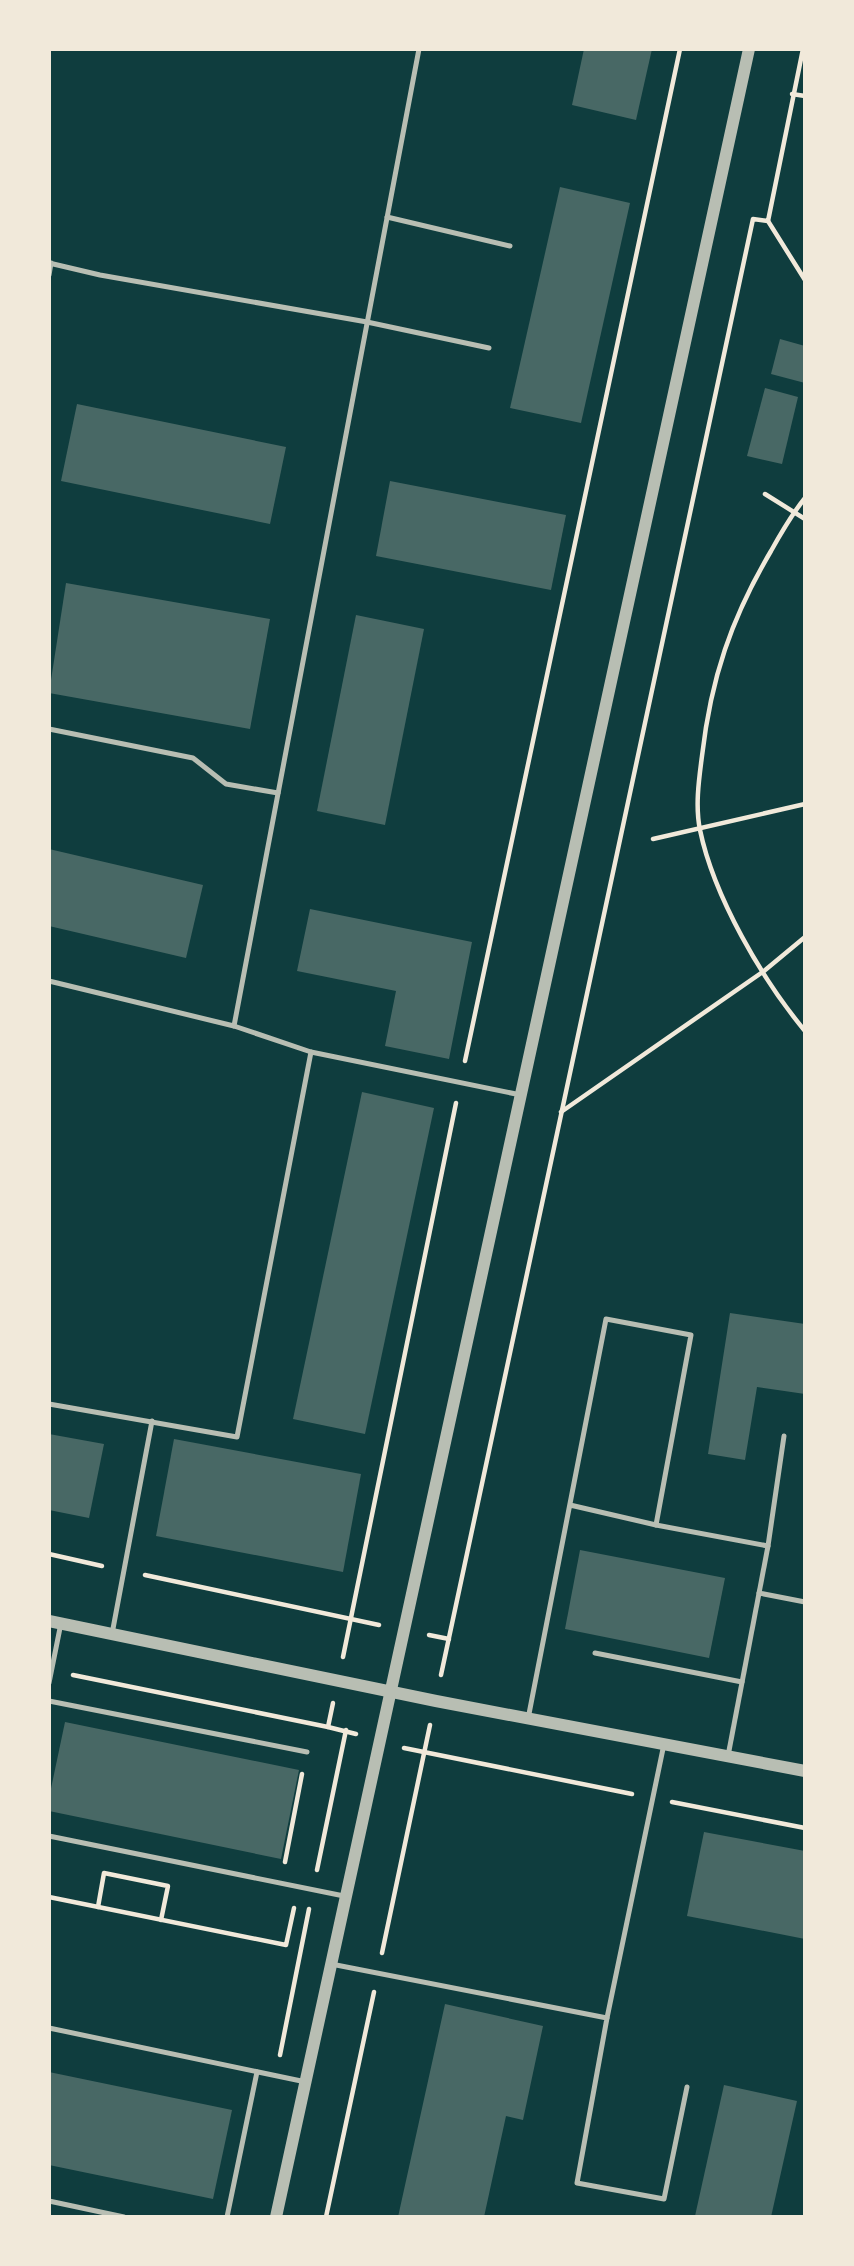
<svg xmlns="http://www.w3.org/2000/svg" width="854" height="2266" font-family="Ubuntu,sans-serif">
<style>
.building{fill:#486865}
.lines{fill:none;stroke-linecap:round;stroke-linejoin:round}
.path{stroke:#f1e9da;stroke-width:4.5}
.service{stroke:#b8beb3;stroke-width:5}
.tertiary{stroke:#b8beb3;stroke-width:12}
</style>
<rect width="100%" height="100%" fill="#0f3d3e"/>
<g class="building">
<path d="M584,49H652L636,120L572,105Z"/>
<path d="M560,187L630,203L581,423L510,408Z"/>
<path d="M780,339L805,346V383L771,374Z"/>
<path d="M765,388L798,397L782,464L747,456Z"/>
<path d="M77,404L286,447L270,524L61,481Z"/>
<path d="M390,481L566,515L551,590L376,556Z"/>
<path d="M66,583L270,619L250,729L49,693Z"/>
<path d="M356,615L424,629L385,825L317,811Z"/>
<path d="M49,849L203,885L186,958L49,926Z"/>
<path d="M310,909L472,942L449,1059L385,1046L396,991L297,971Z"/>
<path d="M362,1092L434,1108L365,1434L293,1419Z"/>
<path d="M730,1313L805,1324V1394L757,1387L745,1460L708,1454Z"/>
<path d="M49,1434L104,1444L89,1518L49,1510Z"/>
<path d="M174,1439L361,1474L343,1572L156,1536Z"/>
<path d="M580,1550L725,1578L709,1658L565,1629Z"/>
<path d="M65,1722L299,1770L281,1859L49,1811V1798Z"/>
<path d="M704,1832L805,1851V1939L687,1916Z"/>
<path d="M445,2004L543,2026L523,2120L506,2116L484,2217H398Z"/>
<path d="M49,2072L232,2110L213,2199L49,2165Z"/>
<path d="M724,2085L797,2101L771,2217L695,2216Z"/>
</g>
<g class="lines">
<g class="path">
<path d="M792,94L805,96"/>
<path d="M768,221L805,280"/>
<path d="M765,494L805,519"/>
<path d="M805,498C792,514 781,533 771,551C731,619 711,678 702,756C699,779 695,806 700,830C714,897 762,979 805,1031"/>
<path d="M653,839L805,804"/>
<path d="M465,1061L680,49"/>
<path d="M561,1112L764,971L805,937"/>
<path d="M49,1554L102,1566"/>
<path d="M145,1575L379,1625"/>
<path d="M429,1635L449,1639"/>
<path d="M343,1657L456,1103"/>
<path d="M73,1675L328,1727L356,1734"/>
<path d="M441,1675L753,219L768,221L803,49"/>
<path d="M328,1727L333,1703"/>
<path d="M404,1748L632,1794"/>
<path d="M672,1802L805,1828"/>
<path d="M285,1862L302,1774"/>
<path d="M317,1870L346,1730"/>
<path d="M49,1897L286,1945L294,1908"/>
<path d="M98,1907L104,1873L168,1886L161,1920"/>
<path d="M382,1953L430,1725"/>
<path d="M280,2055L309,1909"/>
<path d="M326,2217L374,1992"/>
</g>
<g class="service">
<path d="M387,217L510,246"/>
<path d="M49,263L100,275L367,322L489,348"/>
<path d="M49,275L51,263"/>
<path d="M49,729L193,758L226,784L278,793"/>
<path d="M49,981L234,1026L311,1052L521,1095"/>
<path d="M234,1026L419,49"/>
<path d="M49,1404L237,1437L311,1052"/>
<path d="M656,1525L768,1546L784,1436"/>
<path d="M759,1593L805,1602"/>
<path d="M112,1634L152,1421"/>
<path d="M595,1653L742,1682"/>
<path d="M49,1683L61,1623"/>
<path d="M49,1701L307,1752"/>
<path d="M528,1719L606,1319L691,1335L656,1525L570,1505"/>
<path d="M728,1756L768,1546"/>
<path d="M49,1836L344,1896"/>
<path d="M331,1964L607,2018L577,2183L664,2199L687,2087"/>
<path d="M607,2018L664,1744"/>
<path d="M49,2028L306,2082"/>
<path d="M49,2201L124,2217"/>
<path d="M227,2217L257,2072"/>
</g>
<g class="tertiary">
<path d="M49,1621L436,1701L805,1771"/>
<path d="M276,2217L749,49"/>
</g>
</g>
<rect width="854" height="2266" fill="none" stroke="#f1e9da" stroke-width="102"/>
</svg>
